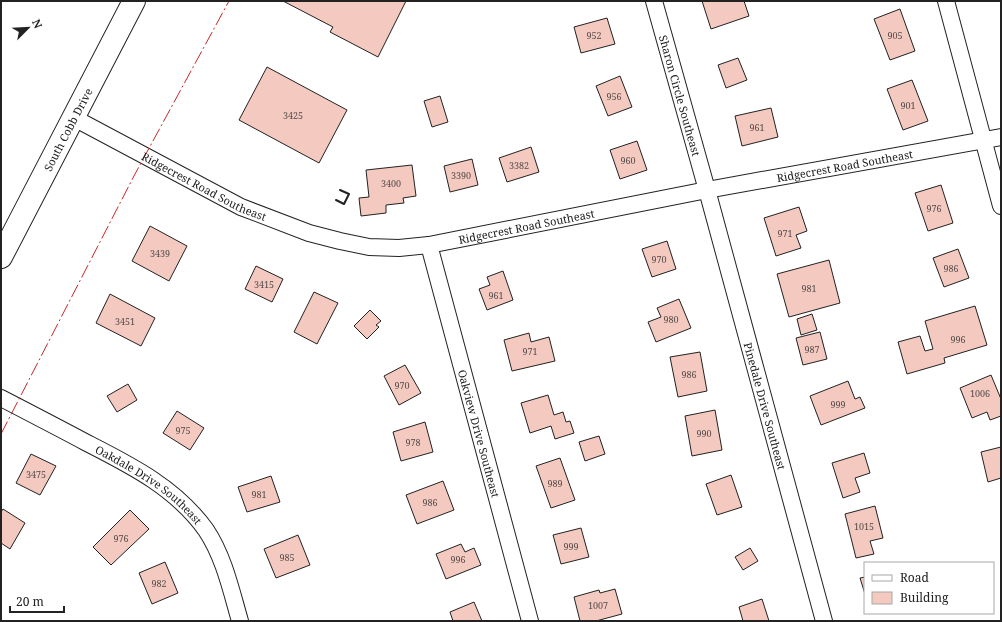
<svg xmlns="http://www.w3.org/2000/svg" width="1002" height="622" font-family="'Noto Serif',serif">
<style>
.building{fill:#f3c9c0;stroke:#222}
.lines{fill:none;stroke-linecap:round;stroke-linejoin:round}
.minor-casing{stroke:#222;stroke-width:18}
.primary-casing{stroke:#222;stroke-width:24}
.minor{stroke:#fff;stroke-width:16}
.primary{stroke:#fff;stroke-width:22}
.wall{stroke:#222;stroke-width:2}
.power{stroke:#c62828;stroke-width:1;stroke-dasharray:14 3 2 3;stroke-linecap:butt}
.labels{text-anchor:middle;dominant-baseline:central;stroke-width:3;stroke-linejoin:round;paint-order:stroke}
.number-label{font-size:9px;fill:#564c4a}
.street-label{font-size:11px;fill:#222;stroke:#fff}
</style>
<rect width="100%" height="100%" fill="#fff"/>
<g class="building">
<path d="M283,1H406L378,57L330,32L333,27Z"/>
<path d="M702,1H744L749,16L711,29Z"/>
<path d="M900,9L915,51L890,60L874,19Z"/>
<path d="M607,18L615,44L581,53L574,27Z"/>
<path d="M738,58L747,80L726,88L718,65Z"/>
<path d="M267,67L347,110L319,163L239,120Z"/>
<path d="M620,76L632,107L608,116L596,86Z"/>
<path d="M912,80L928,121L903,130L887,89Z"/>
<path d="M440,96L448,122L432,127L424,101Z"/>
<path d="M771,108L778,137L742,146L735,116Z"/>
<path d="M637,141L647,170L620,179L610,150Z"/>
<path d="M531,147L539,172L507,182L499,158Z"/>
<path d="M472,159L478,185L450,192L444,166Z"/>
<path d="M412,165L416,196L403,198L404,203L386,205V213L361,216L359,198L369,197L366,170Z"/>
<path d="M941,185L953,223L928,231L915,193Z"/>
<path d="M799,207L807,231L796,235L801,248L776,256L764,218Z"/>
<path d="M150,226L187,246L169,281L132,261Z"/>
<path d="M667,241L676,269L652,277L642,249Z"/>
<path d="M958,249L969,278L944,287L933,258Z"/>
<path d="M829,260L840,303L789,317L777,274Z"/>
<path d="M256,266L283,279L272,302L245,289Z"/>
<path d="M503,271L513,300L487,310L479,289L490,285L487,277Z"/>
<path d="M314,292L338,303L317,344L294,332Z"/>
<path d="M110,294L155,318L141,346L96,323Z"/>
<path d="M679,299L691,328L656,342L648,322L661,317L657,308Z"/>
<path d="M975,306L987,345L944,358L945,363L907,374L898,342L920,336L925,351L933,349L925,321Z"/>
<path d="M370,310L381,321L376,325L379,327L367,339L354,326Z"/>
<path d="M812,314L817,330L801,335L797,319Z"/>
<path d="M820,332L827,359L803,365L796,338Z"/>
<path d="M529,333L531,342L549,337L555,361L512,371L504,340Z"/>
<path d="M700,352L707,391L678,397L670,357Z"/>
<path d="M405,365L421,393L399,405L384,376Z"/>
<path d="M991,375L1001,399V416L990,420L987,412L972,418L960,388Z"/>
<path d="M848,381L855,399L860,397L865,408L821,425L810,396Z"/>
<path d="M128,384L137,400L117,412L107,396Z"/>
<path d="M548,395L554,415L563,412L566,422L570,421L574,433L555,439L551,426L530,433L521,403Z"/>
<path d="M715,410L722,450L692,456L685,416Z"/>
<path d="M177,411L204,428L190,450L163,433Z"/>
<path d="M425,422L433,452L401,461L393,432Z"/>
<path d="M599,436L605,454L585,461L579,442Z"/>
<path d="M1001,447V478L988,482L981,452Z"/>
<path d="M864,453L870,473L855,478L860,492L843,498L832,463Z"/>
<path d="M31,454L56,466L40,495L16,483Z"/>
<path d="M560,458L575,500L551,508L536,466Z"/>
<path d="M731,475L742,507L717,515L706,484Z"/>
<path d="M271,476L280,502L247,512L238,487Z"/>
<path d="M443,481L454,510L417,524L406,495Z"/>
<path d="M875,506L883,538L870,541L874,554L856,558L845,514Z"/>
<path d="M3,509L25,523L10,549L1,543V512Z"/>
<path d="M130,510L149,529L111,565L93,547Z"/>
<path d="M581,528L589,557L561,564L553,535Z"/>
<path d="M298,535L310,565L276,578L264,549Z"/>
<path d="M461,544L465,552L474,548L481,565L446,579L436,554Z"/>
<path d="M750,548L758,561L743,570L735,557Z"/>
<path d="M165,562L178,593L152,604L139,573Z"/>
<path d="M865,577V594L860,578Z"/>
<path d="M615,589L622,614L596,621H580L574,597L599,590L600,593Z"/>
<path d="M762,599L769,621H743L739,607Z"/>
<path d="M474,602L482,621H453L450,612Z"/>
</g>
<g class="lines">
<g class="minor-casing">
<g id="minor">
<path id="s1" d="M654,1L707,190L824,621"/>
<path d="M946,1L1001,206"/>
<path id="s2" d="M74,118L241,207L309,233L340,241L369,247L399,248L429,245L707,190L1001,137"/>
<path id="s3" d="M429,245L530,621"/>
<path id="s4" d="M1,398C30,413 59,428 87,443C132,466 176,488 206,530C224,557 231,590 240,621"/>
</g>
</g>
<g class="primary-casing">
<g id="primary">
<path id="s5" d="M1,257L134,1"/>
</g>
</g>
<use href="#minor" class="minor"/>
<use href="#primary" class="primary"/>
<path class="wall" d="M336,200L344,204L349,194L340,190"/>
<path class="power" d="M1,434L135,174L229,1"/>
</g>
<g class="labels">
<g class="number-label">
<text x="594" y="35">952</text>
<text x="895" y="35">905</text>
<text x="614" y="96">956</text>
<text x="908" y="105">901</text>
<text x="293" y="115">3425</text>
<text x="757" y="127">961</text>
<text x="628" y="160">960</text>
<text x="519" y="165">3382</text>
<text x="461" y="175">3390</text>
<text x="391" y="183">3400</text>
<text x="934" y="208">976</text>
<text x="785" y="233">971</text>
<text x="160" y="253">3439</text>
<text x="659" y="259">970</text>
<text x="951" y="268">986</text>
<text x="264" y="284">3415</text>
<text x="809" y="288">981</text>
<text x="496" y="295">961</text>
<text x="671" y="319">980</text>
<text x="125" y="321">3451</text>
<text x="958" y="339">996</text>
<text x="812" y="349">987</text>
<text x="530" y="351">971</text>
<text x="689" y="374">986</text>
<text x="402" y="385">970</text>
<text x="980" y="393">1006</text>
<text x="838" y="404">999</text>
<text x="183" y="430">975</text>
<text x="704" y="433">990</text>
<text x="413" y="442">978</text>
<text x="36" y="474">3475</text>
<text x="555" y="483">989</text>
<text x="259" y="494">981</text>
<text x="430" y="502">986</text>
<text x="864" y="526">1015</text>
<text x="121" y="538">976</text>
<text x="571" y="546">999</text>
<text x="287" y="557">985</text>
<text x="458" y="559">996</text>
<text x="159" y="583">982</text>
<text x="598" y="605">1007</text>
</g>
<g class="street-label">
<text stroke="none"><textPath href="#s1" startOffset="98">Sharon Circle Southeast</textPath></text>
<text stroke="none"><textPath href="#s5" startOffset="144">South Cobb Drive</textPath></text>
<text stroke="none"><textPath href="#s2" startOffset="807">Ridgecrest Road Southeast</textPath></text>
<text stroke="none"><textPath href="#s2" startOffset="147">Ridgecrest Road Southeast</textPath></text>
<text stroke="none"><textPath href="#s2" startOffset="483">Ridgecrest Road Southeast</textPath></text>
<text stroke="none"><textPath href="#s1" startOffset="420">Pinedale Drive Southeast</textPath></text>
<text stroke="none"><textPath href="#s3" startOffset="195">Oakview Drive Southeast</textPath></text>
<text stroke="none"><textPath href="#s4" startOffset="172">Oakdale Drive Southeast</textPath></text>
</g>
</g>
<rect width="1002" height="622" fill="none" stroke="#222222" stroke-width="4"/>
<rect x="864" y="562" width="130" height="52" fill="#ffffff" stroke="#a7a7a7"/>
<rect x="872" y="575" width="20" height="6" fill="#ffffff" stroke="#a7a7a7"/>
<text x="900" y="582" font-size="12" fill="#222222">Road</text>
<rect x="872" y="592" width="20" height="12" fill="#f3c9c0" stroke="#a7a7a7"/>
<text x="900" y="602" font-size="12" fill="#222222">Building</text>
<g transform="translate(28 28) rotate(66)" stroke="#ffffff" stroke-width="3" paint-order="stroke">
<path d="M0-3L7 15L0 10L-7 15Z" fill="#222222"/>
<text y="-6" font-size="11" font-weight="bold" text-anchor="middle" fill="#222222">N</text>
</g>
<path d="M10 606v6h54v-6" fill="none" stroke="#222222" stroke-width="2"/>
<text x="16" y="606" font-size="12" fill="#222222" stroke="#ffffff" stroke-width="3" paint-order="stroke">20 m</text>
</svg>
